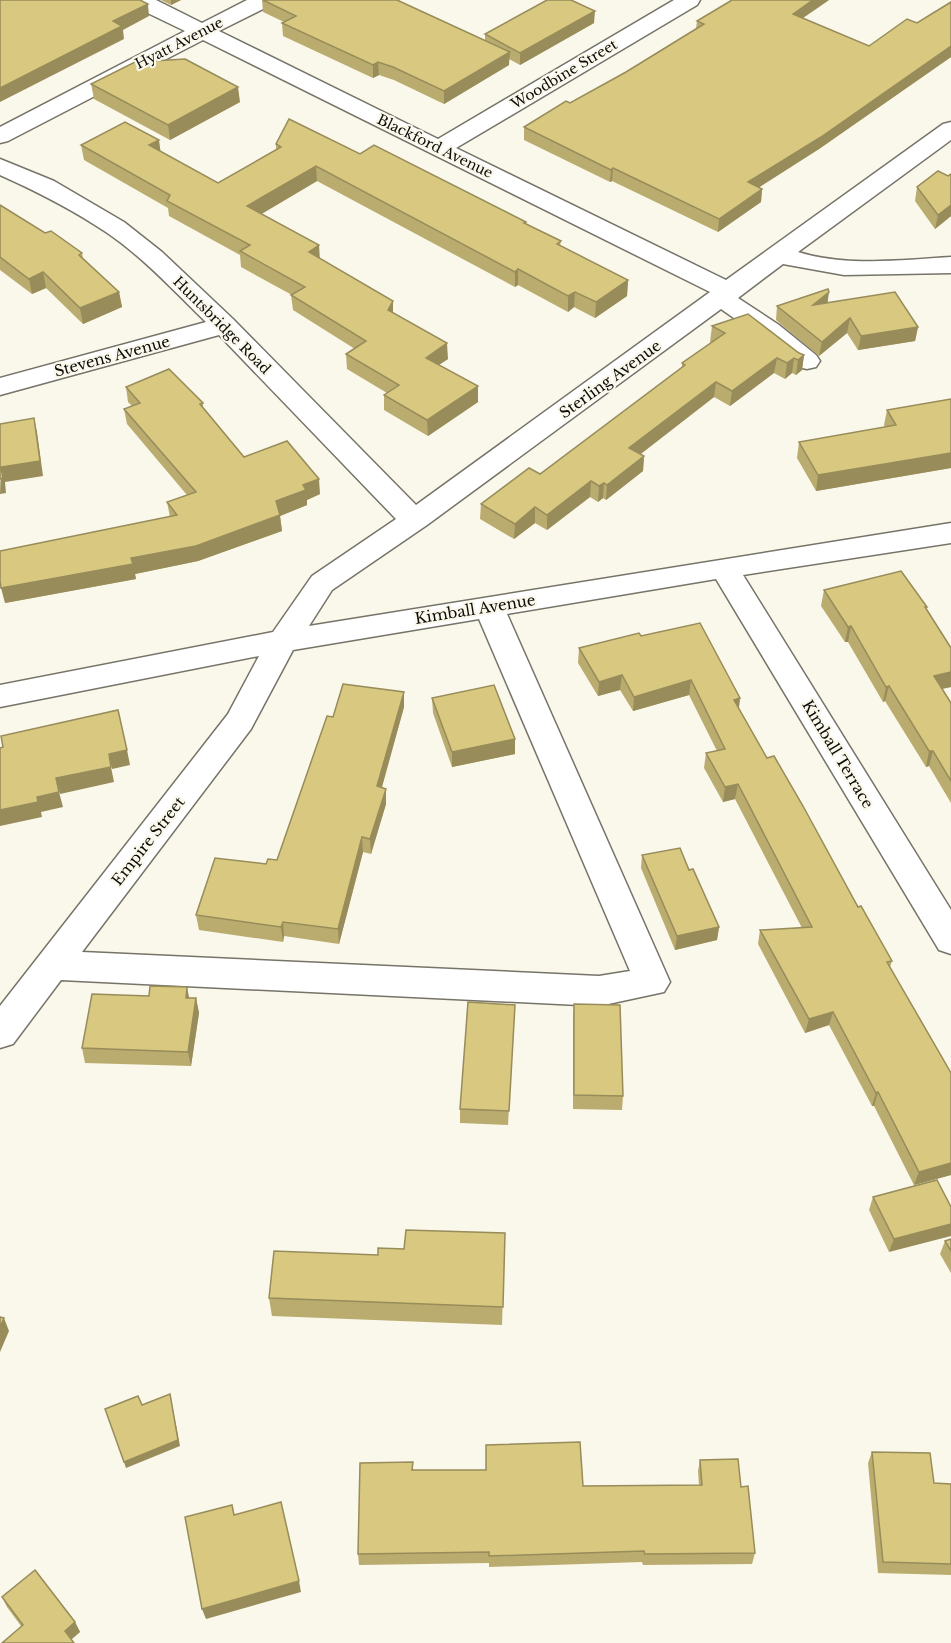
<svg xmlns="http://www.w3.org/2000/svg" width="951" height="1643" font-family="'Libre Baskerville',serif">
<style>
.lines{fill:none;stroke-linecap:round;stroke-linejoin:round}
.minor-casing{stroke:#767368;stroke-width:3}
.minor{fill:#fff;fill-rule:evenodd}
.wall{fill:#baac6e}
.shaded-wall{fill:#978c5a}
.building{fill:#d8c880;stroke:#978c5a;stroke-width:1.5}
.labels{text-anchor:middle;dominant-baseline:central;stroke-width:4.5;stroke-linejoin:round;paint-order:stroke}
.far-street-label{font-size:14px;fill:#0c0b08;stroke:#faf7eb}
.street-label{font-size:15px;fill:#0c0b08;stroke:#faf7eb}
</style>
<rect width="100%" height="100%" fill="#faf7eb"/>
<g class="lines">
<g class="minor-casing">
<path id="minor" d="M128,0H156L202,23L247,0H274L271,5L219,31L438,139L674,0H700L697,5L456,148L726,280L943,124L951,122V140L798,252C847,267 901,260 951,257V273L844,275L783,264L738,298L779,325L816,355L820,361L816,367L807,369L798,367L761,337L721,309L427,525L332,590L309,626L951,523V543L743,575L951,910V954L939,950L716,579L507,614L670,982L664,992L599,1006L61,980L13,1044L0,1048V1006L228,714L259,656L0,707V685L273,632L312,576L396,519L219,335L0,395V378L206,322C174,291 143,257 106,232C73,210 36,191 0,175V159L54,181L124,222L162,252L233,319L416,505L710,292L203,40L8,141L0,143V127L185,31L131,5ZM479,619L630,971L599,976L82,952L251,729L293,650Z"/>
</g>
<use href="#minor" class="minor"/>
</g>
<g class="wall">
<path d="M161,0H181L171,5Z"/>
<path d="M262,0H398L485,40V34L594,23L520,65L509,59V65L444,104L394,80L379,75L373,78L283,36L282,23L284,22L263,12Z"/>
<path d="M732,0H829L803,18L869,46L917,23L951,2V57L819,149L759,187L762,189L761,202L718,232L612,181L610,182L524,140V127L570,103L626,72L696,29L697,21Z"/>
<path d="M91,84L240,102L170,140L94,99Z"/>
<path d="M276,144L360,154L526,222V224L561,241L560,246L628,280L627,296L595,318L574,307L568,312L518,285L515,287L317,181L261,214L320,259L393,301V313L448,359L439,365L478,402L428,436L384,410V395L387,393L347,369L346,354L355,349L293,310L291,295H292L241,267L240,255L169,216L168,208L84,160L81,145L161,152L218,183L276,150Z"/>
<path d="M951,174V216L935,229L915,201L917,187L948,176Z"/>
<path d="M0,205L45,233L82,253L83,258L119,292L122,307L83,324L46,288L32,294L0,270Z"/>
<path d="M828,303L918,327L915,341L858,350L847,333L819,356L776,320L777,306Z"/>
<path d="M712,326L804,355L802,370L796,375L792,373L785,379L774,373L730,406L714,397L640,454L644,456L643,471L606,500L603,498L598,502L590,497L547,530L535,523L514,539L480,519L481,504L540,474L682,368V363L712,342H710Z"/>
<path d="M126,387L203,403V408L244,457L320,494L307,500V505L280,516L282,531L198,561L135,574L136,579L5,603L170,517L167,502L187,495L127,424L124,409L132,406L128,402Z"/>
<path d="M951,399V468L816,491L797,458L799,442L885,427L884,425L887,410Z"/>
<path d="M824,590L927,609L951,648V687L942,689L951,703V803L929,766L926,767L885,701L883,702L848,642H845L821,606Z"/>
<path d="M641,636L740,698L739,708L767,758L892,961L890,967L951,1073V1175L914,1185L874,1106H872L829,1025L805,1033L758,944L760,930L802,928L735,799L723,802L704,768L706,753L717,751L689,695L633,711L620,690L598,696L578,663L579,648Z"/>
<path d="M432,698L515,754L452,767L433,713Z"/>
<path d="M404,707L382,787L386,789V804L371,854L363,852L339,944L284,936L283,942L199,930L196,915L266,864L277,860Z"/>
<path d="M642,855L689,870L719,927L717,940L675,950L641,868Z"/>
<path d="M189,998H196L199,1013L191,1066L85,1063L82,1048Z"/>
<path d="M574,1004L623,1096L622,1110L573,1109V1018Z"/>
<path d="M514,1019L508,1125L460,1123V1109Z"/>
<path d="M937,1180L889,1252L869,1210L873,1197Z"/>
<path d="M505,1233L502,1325L272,1316L269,1298L378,1255L404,1249Z"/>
<path d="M951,1239V1273L940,1254L945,1241Z"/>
<path d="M486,1445L583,1486L699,1485L698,1471L700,1460L741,1487L755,1553L752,1564L643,1565L642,1562L489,1567V1563L359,1565L358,1554L413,1462V1470H486Z"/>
<path d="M872,1452L934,1483L951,1484V1575L878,1573L868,1463Z"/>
<path d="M2,1597L75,1622L80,1632L71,1640L21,1626L7,1607Z"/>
</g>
<g class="shaded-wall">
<path d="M171,0H181L171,5Z"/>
<path d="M813,0H829L791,26L793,14Z"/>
<path d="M148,4L149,16L123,30L124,39L0,102V88L113,21Z"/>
<path d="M595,11L594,23L520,65V53Z"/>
<path d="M951,46V57L819,149L747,195L748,182Z"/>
<path d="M510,52L509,65L444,104V91Z"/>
<path d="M378,62L379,75L373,78V65Z"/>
<path d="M238,87L240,102L170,140L168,125Z"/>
<path d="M159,140L161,155L149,145Z"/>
<path d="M316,166L317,181L248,222L247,206Z"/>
<path d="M613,168L612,181L610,182L611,170Z"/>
<path d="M762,189L761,202L718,232L719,219Z"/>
<path d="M951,205V216L935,229L938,215Z"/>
<path d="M319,245L320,261L309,252Z"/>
<path d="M518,269V285L515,287V272Z"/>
<path d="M43,272L46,288L32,294L29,279Z"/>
<path d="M628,280L627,296L595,318L596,302Z"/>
<path d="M119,292L122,307L83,324L80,308Z"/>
<path d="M575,292L574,307L568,312V296Z"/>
<path d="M829,292L827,307L813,305Z"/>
<path d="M393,301V316L388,310Z"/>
<path d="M850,318L847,333L819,356L822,342Z"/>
<path d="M918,327L915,341L858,350L861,336Z"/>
<path d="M447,343L448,359L426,373V358Z"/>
<path d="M804,355L802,370L796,375L798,360Z"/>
<path d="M777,358L774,373L730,406L732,391Z"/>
<path d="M794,358L792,373L785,379L787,363Z"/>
<path d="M716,382L714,397L628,464L629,448Z"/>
<path d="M478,386V402L428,436L427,420Z"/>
<path d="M34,418L37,432L43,476L5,482L6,493L0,494L1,467Z"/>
<path d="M951,453V468L816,491L818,475Z"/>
<path d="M644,456L643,471L606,500L607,485Z"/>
<path d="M319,479L320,494L307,500V505L280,516L282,531L198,561L135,574L136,579L5,603L1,588L131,558L276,501L303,485Z"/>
<path d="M591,481L590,497L547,530V515Z"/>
<path d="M604,483L603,498L598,502L599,486Z"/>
<path d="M535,507V523L514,539L515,524Z"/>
<path d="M851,626L848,642H845L848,627Z"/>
<path d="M951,672V687L930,691L934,676Z"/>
<path d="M622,675L620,690L598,696L599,682Z"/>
<path d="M691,680L689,695L633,711L634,697Z"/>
<path d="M889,686L885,701L883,702L886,687Z"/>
<path d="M404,692V707L378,801L377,786Z"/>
<path d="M740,698L738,713L734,700Z"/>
<path d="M515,739V754L452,767V752Z"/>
<path d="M127,750L130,765L112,769L109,754Z"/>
<path d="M929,751H933L929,766L926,767Z"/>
<path d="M111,767L114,782L60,794L56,778Z"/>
<path d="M738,784L735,799L723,802L725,787Z"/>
<path d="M386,789V804L371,854L370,839Z"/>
<path d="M59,792L63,807L41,812L42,817L0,826V810L37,797Z"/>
<path d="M362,837L363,852L339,944L338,929Z"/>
<path d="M283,922L284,936L283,942L281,927Z"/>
<path d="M719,927L717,940L675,950L677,936Z"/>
<path d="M187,987L190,1002L186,998Z"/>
<path d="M196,998L199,1013L191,1066L188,1052Z"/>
<path d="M833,1012L829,1025L805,1033L809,1019Z"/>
<path d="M878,1092L874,1106H872L876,1093Z"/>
<path d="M951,1163V1175L914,1185L919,1172Z"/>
<path d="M951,1224V1236L889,1252L894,1239Z"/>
<path d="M4,1318L9,1331L0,1352V1327Z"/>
<path d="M170,1394L180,1446L126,1468L124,1462Z"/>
<path d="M299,1581L301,1592L206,1619L202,1609Z"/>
<path d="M75,1622L80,1632L69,1641L65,1631Z"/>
</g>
<g class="building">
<path d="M0,0H140L148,4L113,21L122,26L0,88Z"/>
<path d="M263,0H397L510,52L444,91L393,67L378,62L373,65L282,23L296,16Z"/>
<path d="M547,0H571L595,11L520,53L485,34Z"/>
<path d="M732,0H813L793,14L869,46L907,19L917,23L951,2V46L821,137L748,182L762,189L719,219L613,168L611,170L524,127L566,101L570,103L626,72L704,24L697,21Z"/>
<path d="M185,59L238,87L168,125L91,84L135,62Z"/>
<path d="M289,119L360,154L374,145L526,222L524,223L561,241L557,244L628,280L596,302L575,292L568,296L518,269L515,272L316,166L247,206L319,245L309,252L393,301L388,310L447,343L426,358L478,386L427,420L384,395L399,385L346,354L366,341L291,295L305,287L240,251L250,245L167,201L170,195L81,145L125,122L159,140L149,145L218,183L281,147L276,144Z"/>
<path d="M938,171L948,176L951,174V205L938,215L917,187Z"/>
<path d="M0,205L45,233L51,231L82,253L79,255L119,292L80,308L43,272L29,279L0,257Z"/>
<path d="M828,289L829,292L813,305L895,292L918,327L861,336L850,318L822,342L777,306Z"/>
<path d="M748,314L799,353L804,355L798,360L794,358L787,363L777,358L732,391L716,382L629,448L644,456L607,485L604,483L599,486L591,481L547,515L535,507L515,524L481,504L529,468L540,474L685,365L682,363L725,333L712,326Z"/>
<path d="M169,369L203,403L200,404L244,457L287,441L319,479L303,485L306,490L276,501L280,515L196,546L131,558L133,564L1,588L0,581V551L177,515L167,502L196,492L124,409L140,403L126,387Z"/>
<path d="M951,399V453L818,475L799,442L896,425L887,410Z"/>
<path d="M34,418L40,461L1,467L3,478L0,479V424Z"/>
<path d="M901,571L927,607H925L951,648V672L934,676L951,703V781L933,751H929L889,686L886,687L851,626L848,627L824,590Z"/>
<path d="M700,623L740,698L734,700L767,758L774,756L803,806L858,907L861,906L892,961L887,962L951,1073V1163L919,1172L878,1092L876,1093L833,1012L809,1019L760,930L812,927L738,784L725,787L706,753L725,749L691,680L634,697L622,675L599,682L579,648L639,633L641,636Z"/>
<path d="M343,684L404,692L377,786L386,789L370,839L362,837L338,929L283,922L281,927L196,915L215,858L266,864L268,859L277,860L327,716L333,717Z"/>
<path d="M494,685L515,739L452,752L432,698Z"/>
<path d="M118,710L127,750L109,754L111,767L56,778L59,792L37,797L38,802L0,810V748L3,747L1,736Z"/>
<path d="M680,848L689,870L693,869L719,927L677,936L642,855Z"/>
<path d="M150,986L187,987L186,998H196L188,1052L82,1048L92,994L149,996Z"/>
<path d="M468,1002L515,1005L509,1111L460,1109Z"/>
<path d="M574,1004L620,1005L623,1096L574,1095Z"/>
<path d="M937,1180L951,1207V1224L894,1239L873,1197Z"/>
<path d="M406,1230L505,1233L503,1307L269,1298L274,1251L378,1255V1248L404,1249Z"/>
<path d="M951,1239V1251L945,1241Z"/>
<path d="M0,1317L4,1318L0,1327Z"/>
<path d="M170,1394L178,1440L124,1462L105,1409L138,1396L142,1405Z"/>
<path d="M580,1442L583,1486L702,1485L700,1460L738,1459L741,1487L748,1486L755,1553L645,1554L644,1551L489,1556V1552L358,1554L360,1463L413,1462L412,1470H486V1445Z"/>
<path d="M872,1452L930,1453L934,1483L951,1484V1564L883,1562Z"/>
<path d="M281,1502L299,1581L202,1609L185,1517L232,1505L234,1515Z"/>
<path d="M35,1570L75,1622L65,1631L74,1643H2L23,1625L2,1597Z"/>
</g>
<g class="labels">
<g class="far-street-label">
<text transform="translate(179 43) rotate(-27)">Hyatt Avenue</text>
<text transform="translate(564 74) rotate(-31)">Woodbine Street</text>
<text transform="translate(435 146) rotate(26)">Blackford Avenue</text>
<text transform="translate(222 325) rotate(45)">Huntsbridge Road</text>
</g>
<g class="street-label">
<text transform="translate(112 356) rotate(-15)">Stevens Avenue</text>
<text transform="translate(610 379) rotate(-36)">Sterling Avenue</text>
<text transform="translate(475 609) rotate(-9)">Kimball Avenue</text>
<text transform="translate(838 754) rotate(59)">Kimball Terrace</text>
<text transform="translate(148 841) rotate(-52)">Empire Street</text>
</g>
</g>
</svg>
